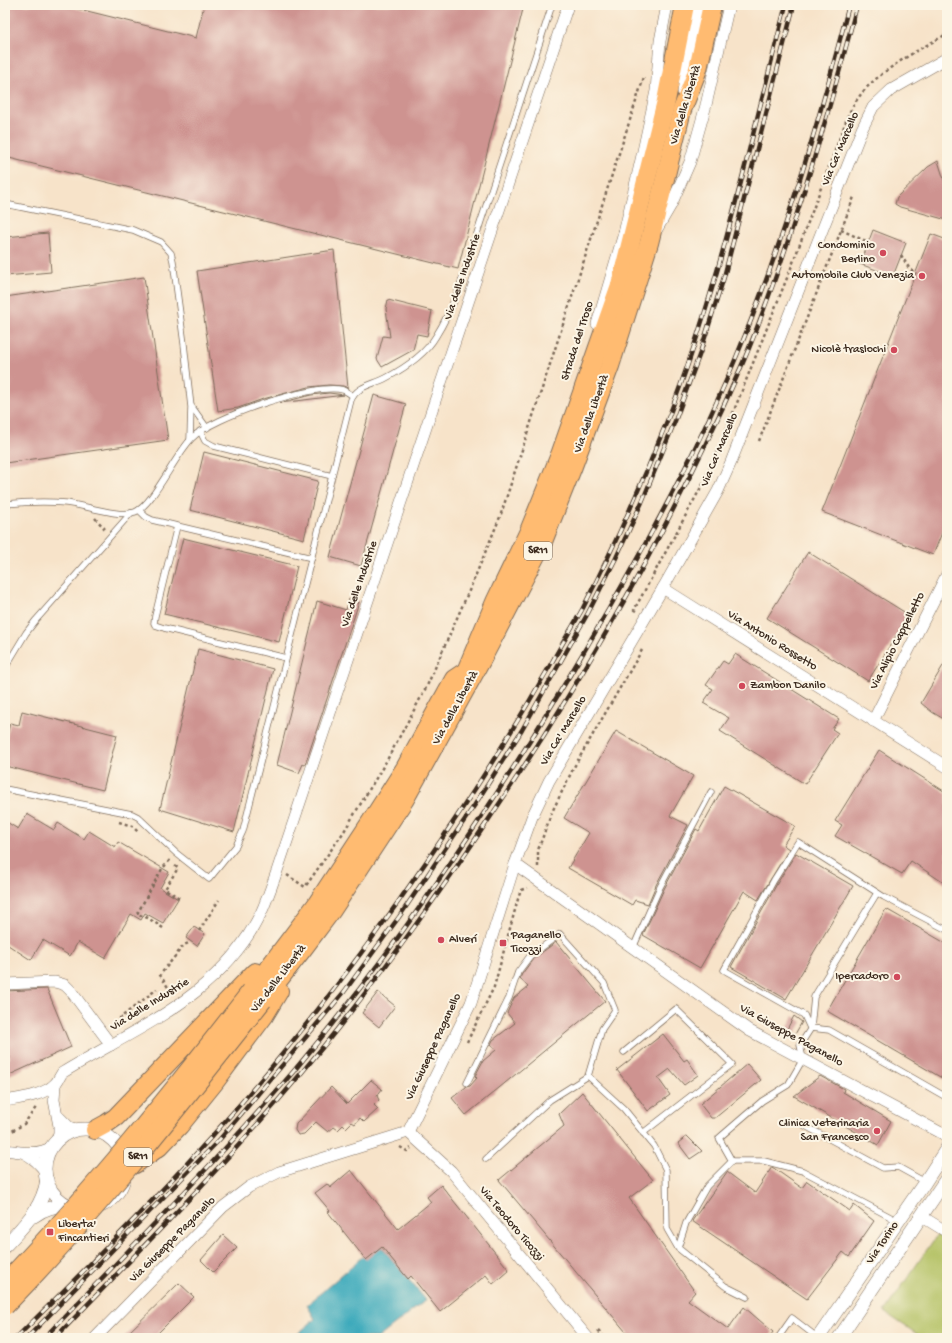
<svg xmlns="http://www.w3.org/2000/svg" width="952" height="1343" font-family="'Gochi Hand',sans-serif">
<style>
.green{fill:#b3c164;stroke:#777641}
.water{fill:#3eaabc;stroke:#3c6a6d}
.building{fill:#ce9390}
.lines{fill:none;stroke-linecap:round;stroke-linejoin:round}
.service-casing{stroke:#7d6b5a;stroke-width:7}
.minor-casing{stroke:#7d6b5a;stroke-width:12}
.tertiary-casing{stroke:#7d6b5a;stroke-width:14}
.trunk-casing{stroke:#7d6b5a;stroke-width:20}
.path{stroke:#7d6b5a;stroke-width:2.5;stroke-dasharray:3 3;stroke-linecap:butt}
.service{stroke:#fff;stroke-width:5.5}
.minor{stroke:#fff;stroke-width:11}
.tertiary{stroke:#fff;stroke-width:13}
.trunk{stroke:#ffbb71;stroke-width:18}
.rail-casing{stroke:#3b2a1e;stroke-width:4.5}
.rail{stroke:#fcf5e5;stroke-width:3;stroke-dasharray:9;stroke-linecap:butt}
.trunk-bridge-casing{stroke:#7d6b5a;stroke-width:20;stroke-linecap:butt}
.trunk-bridge{stroke:#ffbb71;stroke-width:18}
.poi-dot{fill:#d1495b;stroke:#fcf5e5;stroke-width:1.5}
.labels{text-anchor:middle;dominant-baseline:central;stroke-width:4;stroke-linejoin:round;paint-order:stroke}
.shield{fill:#fcf5e5;stroke:#75675a;stroke-width:1}
.shield-label{font-size:11px;font-weight:bold;fill:#3b2a1e}
.street-label{font-size:12px;fill:#3b2a1e;stroke:#fcf5e5}
.poi-label{font-size:12px;fill:#3b2a1e;stroke:#fcf5e5;text-anchor:end}
</style>
<rect width="100%" height="100%" fill="#fcf5e5"/>
<filter id="ink" filterUnits="userSpaceOnUse"><feTurbulence type="fractalNoise" baseFrequency=".025" numOctaves="2"/><feDisplacementMap in="SourceGraphic" scale="8" xChannelSelector="R" yChannelSelector="G"/><feConvolveMatrix kernelMatrix="1 2 1 2 8 2 1 2 1" color-interpolation-filters="sRGB"/></filter>
<filter id="wash" filterUnits="userSpaceOnUse"><feTurbulence type="fractalNoise" baseFrequency=".012" numOctaves="4" result="noise"/><feDisplacementMap in="SourceGraphic" scale="16" xChannelSelector="R" yChannelSelector="G"/><feGaussianBlur stdDeviation="0.9" result="paint"/><feColorMatrix in="noise" values="0 0 0 0 0 0 0 0 0 0 0 0 0 0 0 0 0 1.4 0 .05"/><feComposite in="paint" operator="in"/></filter>
<g filter="url(#wash)">
<rect width="100%" height="100%" fill="#f7e3c9"/>
<path class="green" d="M937,1235L947,1241V1338H923L884,1312Z"/>
<path class="water" d="M378,1243L426,1300L378,1338H293L315,1319L307,1305Z"/>
<g id="blocks">
<g class="building">
<path d="M5,5H63L196,38L204,5H524L458,269L5,157Z"/>
<path d="M938,161L947,189V220L900,207L895,204L897,197L928,167Z"/>
<path d="M873,230L906,243L893,276L860,264Z"/>
<path d="M48,233L51,272L5,276V237Z"/>
<path d="M931,234L947,240V520L933,555L822,512Z"/>
<path d="M334,250L348,388L343,386L329,385L309,387L263,399L238,408L218,411L197,271Z"/>
<path d="M144,277L168,440L5,463V297Z"/>
<path d="M388,300L432,311L427,336L417,334L413,350L382,367L377,359L383,336L390,337L386,309Z"/>
<path d="M329,393L344,395L280,403L311,395Z"/>
<path d="M374,395L406,404L361,566L330,557Z"/>
<path d="M204,452L318,481L304,539L190,510Z"/>
<path d="M183,538L297,566L279,642L164,614Z"/>
<path d="M808,552L909,615L868,681L767,618Z"/>
<path d="M349,599L359,602L305,765L303,764L299,773L277,765L317,601L346,610Z"/>
<path d="M198,649L273,669L234,832L160,809Z"/>
<path d="M735,654L839,719L832,729L838,733L805,784L720,731L729,718L703,703L713,689L706,685L723,661L728,664Z"/>
<path d="M947,659V721L932,712L921,703Z"/>
<path d="M22,711L117,735L103,790L5,766V743L10,723L19,725Z"/>
<path d="M616,731L693,776L670,816L688,825L656,885L648,904L635,900L632,905L568,868L589,833L564,818Z"/>
<path d="M879,750L947,793V885L911,861L902,874L835,836L842,825L835,821Z"/>
<path d="M724,786L795,826L783,845L789,849L758,900L744,891L700,968L643,935L664,889L696,829L699,831Z"/>
<path d="M27,814L54,830L58,823L84,839L89,831L115,847L118,842L169,872L160,888L178,899L163,923L145,913L141,920L131,914L105,958L78,942L70,956L43,940L31,960L5,943V821L18,829Z"/>
<path d="M796,853L853,886L786,999L731,967L778,882Z"/>
<path d="M886,909L947,944V1081L827,1011Z"/>
<path d="M194,927L205,934L197,946L186,938Z"/>
<path d="M556,942L605,1001L466,1115L452,1098L466,1087L470,1086L477,1078L475,1076L483,1061L496,1050L491,1044L493,1040L515,1023L507,1013L514,998L528,987L520,978L522,974L533,959Z"/>
<path d="M47,989L71,1047L5,1077V1060L10,1058L5,1045V991Z"/>
<path d="M378,992L395,1006L379,1027L362,1013Z"/>
<path d="M794,1016L802,1022L794,1036L786,1031Z"/>
<path d="M663,1034L684,1061L687,1059L698,1075L684,1085L670,1069L658,1078L670,1095L648,1111L617,1070Z"/>
<path d="M747,1064L761,1080L715,1118H711L700,1104Z"/>
<path d="M820,1076L844,1089L843,1092L891,1121L878,1145L794,1096Z"/>
<path d="M371,1080L382,1089L377,1096L379,1100L374,1105L378,1109L364,1122L360,1118L355,1124L352,1122L346,1128L343,1125L338,1130L334,1127L328,1132L316,1122L304,1134L298,1135L295,1130L296,1124L331,1087L347,1104Z"/>
<path d="M582,1092L653,1180L629,1198L695,1292L688,1300L728,1329L744,1307L773,1332L769,1338H631L499,1180L564,1126L559,1114Z"/>
<path d="M687,1136L702,1151L690,1159L678,1143Z"/>
<path d="M772,1167L802,1188L807,1181L850,1211L854,1205L874,1221L849,1257L843,1252L807,1299L692,1221L727,1172L755,1193Z"/>
<path d="M351,1170L398,1229L431,1202L427,1197L441,1185L509,1270L493,1284L486,1275L440,1312L411,1276L408,1279L382,1247L366,1260L328,1212L330,1211L315,1193L327,1184L330,1188Z"/>
<path d="M223,1235L237,1248L213,1272L201,1260Z"/>
<path d="M179,1283L194,1297L153,1338H123Z"/>
</g>
</g>
</g>
<g filter="url(#ink)">
<use href="#blocks" fill-opacity="0" stroke="#7d6b5a" stroke-width="1"/>
<g class="lines">
<g class="service-casing">
<g id="service">
<path d="M5,204L133,230L161,242L171,253L173,261L184,344L191,407L190,439"/>
<path d="M192,407L207,428"/>
<path d="M200,431L205,441L214,446L332,476"/>
<path d="M5,504C25,502 45,501 66,503C83,505 120,518 135,512C153,505 175,455 192,438C212,417 315,382 343,390C346,391 350,394 353,396"/>
<path d="M139,510L146,517L152,520L312,558"/>
<path d="M177,526L155,616L154,623L155,625L164,628L286,658"/>
<path d="M5,668L26,633L36,620L131,513"/>
<path d="M5,789L132,814L138,817L176,853L209,879L236,846L243,831L351,400C358,385 373,385 386,378C405,368 425,355 436,336C459,299 470,253 484,212C507,143 530,74 552,5"/>
<path d="M877,893L814,997L811,1028L800,1045L803,1059L788,1085L762,1101L719,1138L732,1161H764L803,1171L898,1221"/>
<path d="M633,948L660,887L711,792"/>
<path d="M810,1028L804,1015L724,970L774,880L798,842L884,897L947,930"/>
<path d="M811,1028L829,1030L946,1097L947,1095"/>
<path d="M624,1052L676,1009L732,1064L643,1133"/>
<path d="M467,1083L509,998L518,972L530,956L560,934L604,983L615,1010L602,1029L588,1076"/>
<path d="M798,1122L883,1168L898,1167L925,1182"/>
<path d="M486,1159L550,1100L588,1076L624,1109L654,1146L666,1170L667,1229L678,1248"/>
<path d="M732,1161L707,1186L686,1223L678,1248L725,1286L747,1297"/>
<path d="M778,1338L792,1318L818,1338"/>
</g>
</g>
<g class="minor-casing">
<g id="minor">
<path d="M657,229L671,205L690,162L706,105L729,5"/>
<path d="M597,324L624,233L643,151L656,91L660,41L667,5"/>
<path d="M663,588L947,767"/>
<path d="M873,721L947,574"/>
<path d="M515,864L750,1031L947,1136"/>
<path d="M5,984L55,982L65,985L71,991L111,1045"/>
<path d="M55,1084L54,1100L59,1126V1133L56,1142"/>
<path d="M5,1101C21,1098 43,1096 55,1084C58,1081 60,1076 62,1073C137,1027 219,998 261,913C267,900 272,885 277,871L568,5"/>
<path d="M58,1116L69,1127L78,1130"/>
<path d="M408,1132L451,1171L588,1338"/>
<path d="M5,1150C22,1152 36,1156 52,1147"/>
<path d="M24,1153C34,1158 39,1164 46,1172"/>
<path d="M921,1216L947,1232"/>
<path d="M95,1338L223,1207L249,1187L279,1172L408,1132L471,1003L515,864L532,817L549,781L663,588L718,491L731,462L862,129L873,107L891,90L947,58"/>
</g>
</g>
<g class="tertiary-casing">
<g id="tertiary">
<path d="M684,92L688,62L699,5"/>
<circle cx="85" cy="1169" r="40"/>
<path d="M34,1216C45,1208 55,1206 69,1205"/>
<path d="M5,1246C24,1225 42,1209 47,1180"/>
<path d="M818,1338L925,1182L947,1148"/>
<path d="M839,1338L947,1178"/>
</g>
</g>
<g class="trunk-casing">
<g id="trunk">
<path d="M251,991L316,905L370,823L405,768L454,679L466,671L495,602L529,531L560,455L620,285L666,101L685,5"/>
<path d="M263,1000L302,950L332,910L405,799L481,661L542,544L573,466L610,366L637,281L649,243L682,110L698,69L712,5"/>
<path d="M95,1130L106,1124L116,1117L255,972"/>
<path d="M135,1164L159,1147L180,1125L214,1083L264,1016L279,991"/>
</g>
</g>
<g class="path">
<path d="M841,230L868,242"/>
<path d="M901,255L909,268L916,274"/>
<path d="M759,441L854,197"/>
<path d="M95,518L105,529"/>
<path d="M636,611L634,610L705,480L725,433L791,268L849,113C852,108 855,102 859,97C875,73 921,48 947,34"/>
<path d="M119,822L132,826L139,833"/>
<path d="M175,866L178,868L165,889L181,899"/>
<path d="M538,867V850L552,812L574,767L642,650"/>
<path d="M287,875L305,887L343,833L387,760L427,686L472,584L500,517L644,77"/>
<path d="M163,928L148,918L137,914L162,869L170,860"/>
<path d="M199,931L219,900"/>
<path d="M171,992L160,975L184,945L191,942"/>
<path d="M134,1017L120,1018L157,989"/>
<path d="M467,1042L494,987L518,899L521,890L527,888"/>
<path d="M5,1139L7,1134L24,1124L37,1106"/>
<path d="M400,1147L407,1151L411,1148"/>
<path d="M598,1331L605,1338"/>
</g>
<use href="#service" class="service"/>
<use href="#minor" class="minor"/>
<use href="#tertiary" class="tertiary"/>
<use href="#trunk" class="trunk"/>
<g class="rail-casing">
<g id="rail">
<path d="M16,1338C83,1272 150,1205 213,1135C290,1049 361,957 426,862C471,797 513,731 552,662C562,644 573,626 583,608C614,547 642,484 667,421C720,287 749,144 786,5"/>
<path d="M27,1338L220,1139L344,992L399,917L474,806L522,730L588,613L616,558L642,502L675,421L700,353L724,277L794,5"/>
<path d="M44,1338C128,1251 214,1164 293,1072C402,942 500,795 586,648C641,555 693,460 735,360C783,245 818,125 849,5"/>
<path d="M55,1338C138,1252 222,1168 298,1077C368,994 431,906 491,816C587,674 672,524 741,367C757,331 770,293 783,256C811,173 835,90 857,5"/>
</g>
</g>
<use href="#rail" class="rail"/>
<g class="trunk-bridge-casing">
<g id="trunk-bridge">
<path d="M5,1283C93,1191 173,1092 251,991"/>
<path d="M5,1306C98,1210 180,1105 263,1000"/>
</g>
</g>
<use href="#trunk-bridge" class="trunk-bridge"/>
</g>
</g>
<g class="poi-dot">
<circle cx="883" cy="253" r="4"/>
<circle cx="922" cy="276" r="4"/>
<circle cx="894" cy="350" r="4"/>
<circle cx="742" cy="686" r="4"/>
<circle cx="441" cy="940" r="4"/>
<rect x="499" y="939" width="8" height="8" rx="2"/>
<circle cx="897" cy="977" r="4"/>
<circle cx="877" cy="1131" r="4"/>
<rect x="46" y="1228" width="8" height="8" rx="2"/>
</g>
<g class="labels">
<g class="shield">
<rect x="524" y="542" width="28" height="18" rx="3"/>
<rect x="124" y="1148" width="28" height="18" rx="3"/>
</g>
<g class="shield-label">
<text x="538" y="551">SR11</text>
<text x="138" y="1157">SR11</text>
</g>
<g class="street-label">
<text transform="translate(686 105) rotate(-73)">Via della Libertà</text>
<text transform="translate(841 149) rotate(-67)">Via Ca' Marcello</text>
<text transform="translate(463 277) rotate(-71)">Via delle Industrie</text>
<text transform="translate(578 341) rotate(-72)">Strada del Troso</text>
<text transform="translate(592 414) rotate(-70)">Via della Libertà</text>
<text transform="translate(720 450) rotate(-67)">Via Ca' Marcello</text>
<text transform="translate(360 584) rotate(-71)">Via delle Industrie</text>
<text transform="translate(772 641) rotate(32)">Via Antonio Rossetto</text>
<text transform="translate(898 641) rotate(-63)">Via Alipio Cappelletto</text>
<text transform="translate(456 708) rotate(-61)">Via della Libertà</text>
<text transform="translate(564 731) rotate(-59)">Via Ca' Marcello</text>
<text transform="translate(279 979) rotate(-52)">Via della Libertà</text>
<text transform="translate(150 1005) rotate(-32)">Via delle Industrie</text>
<text transform="translate(791 1036) rotate(29)">Via Giuseppe Paganello</text>
<text transform="translate(434 1047) rotate(-65)">Via Giuseppe Paganello</text>
<text transform="translate(511 1224) rotate(50)">Via Teodoro Ticozzi</text>
<text transform="translate(173 1240) rotate(-45)">Via Giuseppe Paganello</text>
<text transform="translate(883 1243) rotate(-56)">Via Torino</text>
</g>
<g class="poi-label">
<text x="875" y="246">Condominio<tspan x="875" dy="14">Berlino</tspan></text>
<text x="914" y="276">Automobile Club Venezia</text>
<text x="886" y="350">Nicolè traslochi</text>
<text x="750" y="686" text-anchor="start">Zambon Danilo</text>
<text x="511" y="936" text-anchor="start">Paganello<tspan x="511" dy="14">Ticozzi</tspan></text>
<text x="449" y="940" text-anchor="start">Alverí</text>
<text x="889" y="977">Ipercadoro</text>
<text x="869" y="1124">Clinica Veterinaria<tspan x="869" dy="14">San Francesco</tspan></text>
<text x="58" y="1225" text-anchor="start">Liberta'<tspan x="58" dy="14">Fincantieri</tspan></text>
</g>
</g>
<rect width="952" height="1343" fill="none" stroke="#fcf5e5" stroke-width="20"/>
</svg>
